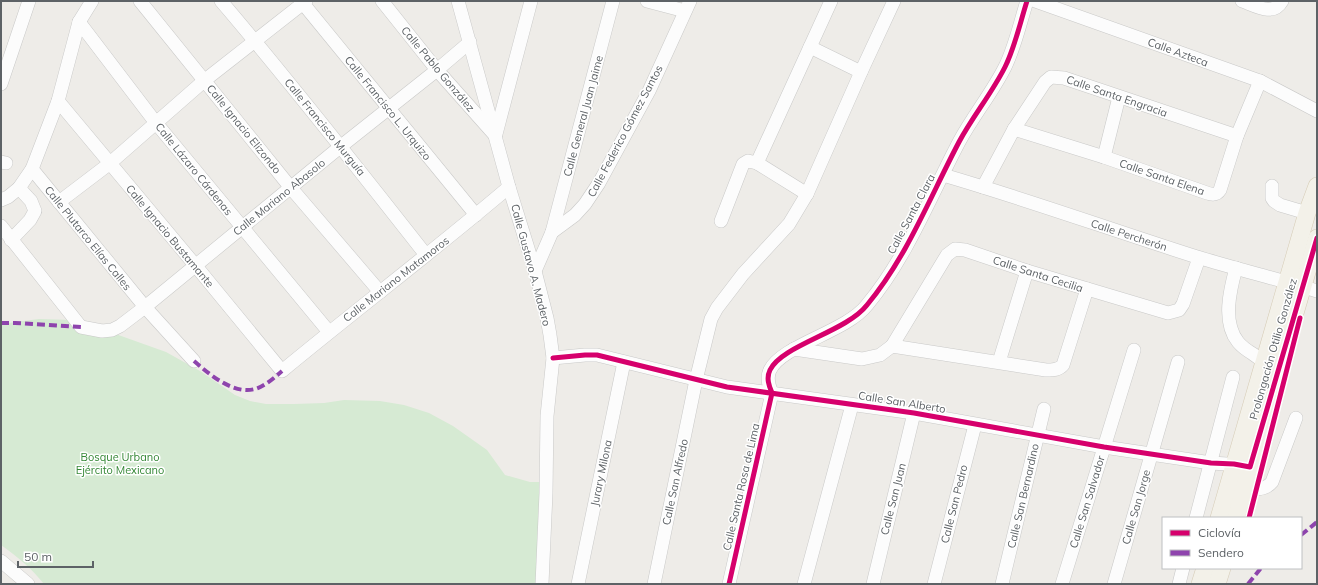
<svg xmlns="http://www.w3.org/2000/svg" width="1318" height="585" font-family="Mulish,sans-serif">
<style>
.green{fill:#d6ead3}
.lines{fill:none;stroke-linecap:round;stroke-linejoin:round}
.minor-casing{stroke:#c9c9c8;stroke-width:14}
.major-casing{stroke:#d6ccb6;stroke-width:18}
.minor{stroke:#fcfcfc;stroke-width:13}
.major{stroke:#f3f1e9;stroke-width:17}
.quiet{stroke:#8e44ad;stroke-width:4;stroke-dasharray:8 4;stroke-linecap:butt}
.cycleway-casing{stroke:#fff;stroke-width:8}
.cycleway{stroke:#d6006c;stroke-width:5}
.labels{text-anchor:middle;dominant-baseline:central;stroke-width:3;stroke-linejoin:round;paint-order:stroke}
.street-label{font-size:11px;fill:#5d6266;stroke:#fff}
.park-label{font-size:11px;fill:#348735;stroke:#fff}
</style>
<rect width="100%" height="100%" fill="#eeece8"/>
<path class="green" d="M39,319L73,320L110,332L166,352L200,371L235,395L250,401L266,404H294L324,403L344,400L380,401L404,405L429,413L453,426L487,450L505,475L530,482H543L544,584H44C31,568 18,557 1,545V324Z"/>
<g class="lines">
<g class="minor-casing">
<g id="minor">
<path d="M140,1L291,188L380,292"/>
<path d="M221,1C292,84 359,170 426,255"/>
<path d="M301,1L476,215"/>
<path d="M382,1L437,70L493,133"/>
<path d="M458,1L509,187L535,271L547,318L550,335L553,358L547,416L546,493L542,584"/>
<path d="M647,1L685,11"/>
<path d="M1035,1L1260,81L1317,111"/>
<path d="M1242,1C1256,6 1273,17 1282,1"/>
<path d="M79,22L156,123L329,332"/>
<path d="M810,47L861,72"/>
<path d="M1,84L29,1"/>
<path d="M58,101L195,265L282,371C357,309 435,250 509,187"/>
<path d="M1014,129L1104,157L1207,193C1213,195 1217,195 1220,190L1237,136L1260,81"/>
<path d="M496,134L531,1"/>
<path d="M1104,157L1119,97"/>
<path d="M1,162L6,163"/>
<path d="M757,163L831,1"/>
<path d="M32,169L145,307L194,361"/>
<path d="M943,175C1029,200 1112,230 1197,257C1237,269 1277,279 1317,291"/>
<path d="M1272,186V198L1274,201L1280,205L1307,213"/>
<path d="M983,187L1014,129L1045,82L1051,77L1064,78L1237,136"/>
<path d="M1,200L8,197L19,188L32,169L58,101L79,22L92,1"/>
<path d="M59,202L109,164L205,80L306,1"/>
<path d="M721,221L743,164L748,161L757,163L807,194"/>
<path d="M1,226L81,327L102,331L112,330L120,326L145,307L340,147L437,70L470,42"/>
<path d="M552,232L613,1"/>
<path d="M11,240L30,220L35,211L31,201L19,188"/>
<path d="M1236,268C1230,290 1222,322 1238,342C1242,347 1248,351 1253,354C1259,359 1264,362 1271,365"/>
<path d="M535,271L552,232L575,215L585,204L599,183L649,91L690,1"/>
<path d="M892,346L947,255L955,249L965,250L1027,271L1168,313L1179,310L1183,304L1199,258"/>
<path d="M794,349L862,359L880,355L892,346L1046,370C1053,370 1059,370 1063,365L1087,289"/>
<path d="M553,358L585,355H597L727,387L914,413L1104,447L1211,463L1243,465"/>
<path d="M999,362L1027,271"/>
<path d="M1235,487C1248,488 1263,493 1272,482L1296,418"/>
<path d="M1196,518L1233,377"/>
<path d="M1,561L28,584"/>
<path d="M578,584L624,362"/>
<path d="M654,584L696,380L711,319L717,308L743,274L789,224L807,194L861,72L894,1"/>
<path d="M729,584L772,393C769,386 766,378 770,370C782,345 846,332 867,305C907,257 930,197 959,142C973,116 992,93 1005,67C1015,47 1020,23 1027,1"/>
<path d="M804,584L852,405"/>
<path d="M873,584L914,413"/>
<path d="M934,584L975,425"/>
<path d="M1002,584L1044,409"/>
<path d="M1062,584L1134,350"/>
<path d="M1114,584L1178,362"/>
<path d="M1179,584L1183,568"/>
</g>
</g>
<g class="major-casing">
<g id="major">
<path d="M1219,518L1307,213L1317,186"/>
<path d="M1236,518L1250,467L1317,238"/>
<path d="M1200,584L1205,568"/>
<path d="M1217,584L1222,568"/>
</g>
</g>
<use href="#minor" class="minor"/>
<use href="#major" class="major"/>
<g class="quiet">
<path d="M1,323H15L81,327"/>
<path d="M194,361C209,374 233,395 255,389C265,386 274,378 282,371"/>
<path d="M1301,535L1317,522"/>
<path d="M1248,584L1261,568"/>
</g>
<g class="cycleway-casing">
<g id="cycleway">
<path d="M553,358L585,355H597L727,387L914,413L1104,447L1211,463L1234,464L1250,467L1317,238"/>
<path d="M1249,518L1300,318"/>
<path d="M729,584L772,393C769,386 766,378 770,370C782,345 846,332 867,305C907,257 930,197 959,142C973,116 992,93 1005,67C1015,47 1020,23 1027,1"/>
</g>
</g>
<use href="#cycleway" class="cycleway"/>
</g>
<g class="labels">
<g class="street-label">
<text transform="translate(1178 52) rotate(20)">Calle Azteca</text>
<text transform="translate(438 69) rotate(50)">Calle Pablo González</text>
<text transform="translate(1117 96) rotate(19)">Calle Santa Engracia</text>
<text transform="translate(388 108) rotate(51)">Calle Francisco L. Urquizo</text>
<text transform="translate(583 116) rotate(-75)">Calle General Juan Jaime</text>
<text transform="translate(325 127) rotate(51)">Calle Francisco Murguía</text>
<text transform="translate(244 129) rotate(51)">Calle Ignacio Elizondo</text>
<text transform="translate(625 131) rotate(-62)">Calle Federico Gómez Santos</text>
<text transform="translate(194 169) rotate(51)">Calle Lázaro Cárdenas</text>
<text transform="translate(1162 177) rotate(19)">Calle Santa Elena</text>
<text transform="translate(279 197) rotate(-39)">Calle Mariano Abasolo</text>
<text transform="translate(911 214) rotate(-62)">Calle Santa Clara</text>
<text transform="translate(1129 235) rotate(18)">Calle Percherón</text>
<text transform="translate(170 236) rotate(50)">Calle Ignacio Bustamante</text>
<text transform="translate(88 238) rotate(51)">Calle Plutarco Elías Calles</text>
<text transform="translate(531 265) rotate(75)">Calle Gustavo A. Madero</text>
<text transform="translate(1038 274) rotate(18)">Calle Santa Cecilia</text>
<text transform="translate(396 279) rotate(-38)">Calle Mariano Matamoros</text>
<text transform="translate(1273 349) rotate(-74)">Prolongación Otilio González</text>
<text transform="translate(902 402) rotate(9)">Calle San Alberto</text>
<text transform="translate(601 473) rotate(-78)">Jurary Milona</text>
<text transform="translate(675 482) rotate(-78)">Calle San Alfredo</text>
<text transform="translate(741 487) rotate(-77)">Calle Santa Rosa de Lima</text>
<text transform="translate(1023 496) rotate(-77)">Calle San Bernardino</text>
<text transform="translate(893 499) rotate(-76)">Calle San Juan</text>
<text transform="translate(1087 502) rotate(-73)">Calle San Salvador</text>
<text transform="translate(954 504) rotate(-76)">Calle San Pedro</text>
<text transform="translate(1136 507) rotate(-74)">Calle San Jorge</text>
</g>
<g class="park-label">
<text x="120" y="457">Bosque Urbano<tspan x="120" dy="13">Ejército Mexicano</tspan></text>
</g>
</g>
<rect width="1318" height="585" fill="none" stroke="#5d6266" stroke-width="4"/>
<rect x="1162" y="517" width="140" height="52" fill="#ffffff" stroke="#bec0c2"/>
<rect x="1170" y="530" width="20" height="6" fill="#d6006c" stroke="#bec0c2"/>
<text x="1198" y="537" font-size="12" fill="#5d6266">Ciclovía</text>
<rect x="1170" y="550" width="20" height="6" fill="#8e44ad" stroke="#bec0c2"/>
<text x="1198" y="557" font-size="12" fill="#5d6266">Sendero</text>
<path d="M18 561v6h75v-6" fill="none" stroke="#5d6266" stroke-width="2"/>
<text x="24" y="561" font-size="12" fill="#5d6266" stroke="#ffffff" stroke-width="3" paint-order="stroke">50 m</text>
</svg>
